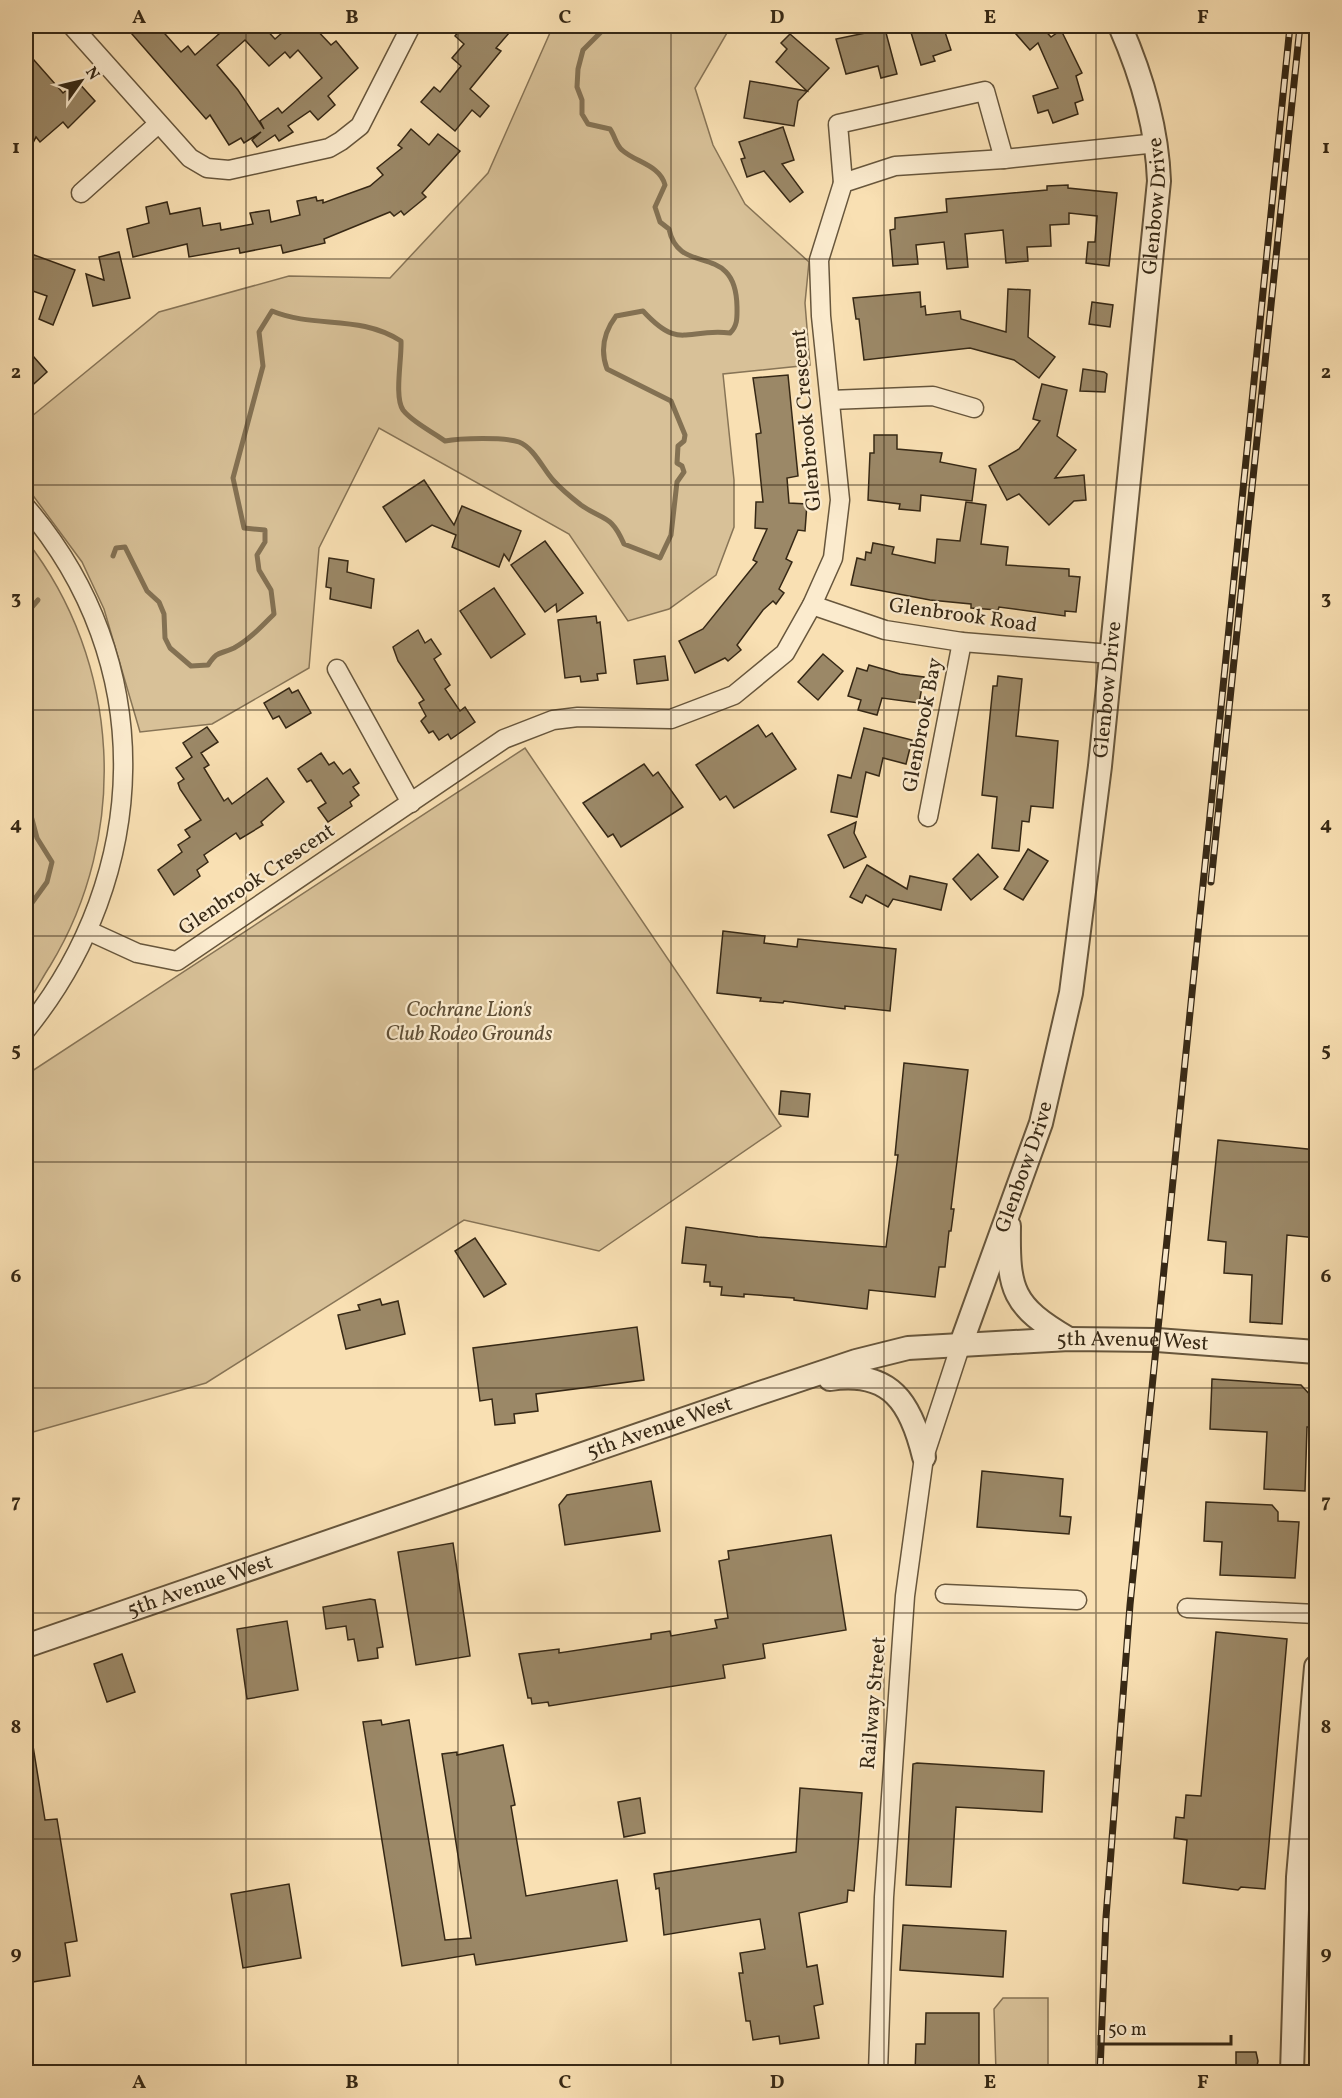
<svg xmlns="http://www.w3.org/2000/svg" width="1342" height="2098" font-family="Vollkorn,serif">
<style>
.green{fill:#d8c198;stroke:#877456;stroke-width:1.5}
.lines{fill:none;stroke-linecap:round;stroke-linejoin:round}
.stream{stroke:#837153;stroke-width:5}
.building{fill:#9b8867;stroke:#362815;stroke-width:1.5;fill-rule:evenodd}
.minor-casing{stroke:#67563c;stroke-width:21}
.tertiary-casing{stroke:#67563c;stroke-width:26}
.minor{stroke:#fbebce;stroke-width:18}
.tertiary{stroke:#fbebce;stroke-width:22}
.rail-casing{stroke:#362815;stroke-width:7}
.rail{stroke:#fbebce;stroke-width:4.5;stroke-dasharray:14;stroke-linecap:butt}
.grid{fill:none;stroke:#362815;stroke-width:1.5;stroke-opacity:0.55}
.labels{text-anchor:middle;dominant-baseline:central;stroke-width:4.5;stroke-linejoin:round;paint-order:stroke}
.street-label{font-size:21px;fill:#362815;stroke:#fbebce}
.park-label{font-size:21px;font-style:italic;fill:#5e4e36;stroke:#fbebce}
.neatline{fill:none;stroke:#362815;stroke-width:2}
.grid-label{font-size:20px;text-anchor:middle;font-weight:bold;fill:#362815}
</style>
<rect width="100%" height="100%" fill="#f9e0b3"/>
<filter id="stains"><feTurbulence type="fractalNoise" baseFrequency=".00333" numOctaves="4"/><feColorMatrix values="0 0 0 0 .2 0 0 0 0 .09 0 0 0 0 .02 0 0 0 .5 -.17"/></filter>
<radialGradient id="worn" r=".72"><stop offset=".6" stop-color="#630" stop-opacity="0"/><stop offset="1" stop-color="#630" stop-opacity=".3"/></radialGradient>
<g class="green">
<path d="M553,26H731L695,88L713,145L745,204L809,262L805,303L810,365L723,374L734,480V527L716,575L669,609L628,621L569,534L379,428L319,548L309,668L212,724L140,732L104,609L82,562L26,486V421L159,312L289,276L390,278L488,173Z"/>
<path d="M26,540C121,661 130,835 50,966C42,978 35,993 26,1004Z"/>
<path d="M525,748L781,1126L599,1251L464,1220L206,1383L26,1434V1075Z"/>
<path d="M1003,1998H1048V2072H996L994,2009Z"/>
</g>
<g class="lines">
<g class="stream">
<path d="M113,556L116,548L125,547L147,591L159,602L164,614L165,638L170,648L191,666L208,665C218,650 219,655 234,648C249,640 262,626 274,614L271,590L259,570L257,555L265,542V530L244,528L233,478L263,366L259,332L272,311C316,329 358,314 401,341C402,358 394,397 403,410C412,422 433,432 445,441C460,438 505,437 519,442C534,448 543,469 553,480C561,489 572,498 581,505C604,521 611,514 624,544L660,558L671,535L677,482L684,472L682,466L677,463L678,446L684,441L685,435L671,401L607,369C600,350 604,332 616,316L643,311C680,351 685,328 730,333C738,326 737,316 737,307C736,240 679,278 669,229L660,222L655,207L665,185C660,165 635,162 622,150C616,145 615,136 610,129L588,124L582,114V100L577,87L578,69L583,50L607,26"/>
<path d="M26,614L38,600"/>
<path d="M26,648L31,678L26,696"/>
<path d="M26,797L37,838L52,862L47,882L26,911"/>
</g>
</g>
<g class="building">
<path d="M125,26H158L181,52L188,46L195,55L228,26H263L275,39L290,26H313L331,45L336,41L358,68L328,96L335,105L318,120L310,111L288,126L293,132L279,141L275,135L257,147L252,140L261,132L244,143L241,138L229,145L210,115L206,119ZM245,40L269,66L285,52L290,58L298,50L322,78L282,113L278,108L260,121L264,129L238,90L217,65Z"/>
<path d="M463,26H515L496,48L501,51L470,89L489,106L480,117L472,110L455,131L421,102L434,87L440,92L461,66L452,58L464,44L455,36Z"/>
<path d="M909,26H943L951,50L933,56L935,61L921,65Z"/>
<path d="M1009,26H1041L1051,37L1061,30L1082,73L1076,76L1083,100L1075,103L1078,114L1053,123L1048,110L1038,113L1033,96L1058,88L1038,43L1030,50Z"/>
<path d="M885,29L897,74L881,78L878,66L846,74L836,39Z"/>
<path d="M790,34L829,68L798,101L794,126L744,118L750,81L807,91L776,62L787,49L781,43Z"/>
<path d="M26,51L63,93L77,81L95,101L68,128L63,122L40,142L36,137L26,157Z"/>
<path d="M783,127L794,160L782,164L803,192L790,202L764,171L747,177L741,159L745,158L739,142Z"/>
<path d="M411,129L429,145L438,134L460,151L422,193L426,197L404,215L401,211L394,216L390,212L324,239L325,243L283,253L281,245L240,253L239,248L189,257L187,244L133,257L127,229L149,223L146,207L167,202L170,214L200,208L203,226L220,223L221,230L253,224L250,213L269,210L271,222L300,215L297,201L316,197L317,201L323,200V203L370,186L383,175L377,168L402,148L398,145Z"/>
<path d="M1068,185V188L1117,193L1109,266L1086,263L1088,242H1095L1097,216L1069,213V224L1050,225L1051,246L1027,247L1028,261L1006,263L1003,230L965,234L968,267L947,269L944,242L916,245L918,264L893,266L890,230L895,229V218L947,212L946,199L1047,190V186Z"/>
<path d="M26,252L75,270L53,325L39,319L47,296L30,290L32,284L26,282Z"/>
<path d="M119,252L130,298L93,306L86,274L104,280L99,257Z"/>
<path d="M1008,289L1030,290L1028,337L1055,357L1039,378L1014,360L970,348L864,360L859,319H856L853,298L920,292L921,307L925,306L926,315L960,311L961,319L1006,332Z"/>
<path d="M1092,302L1113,305L1110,327L1089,324Z"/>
<path d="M26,348L47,372L26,391Z"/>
<path d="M1083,369L1104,372L1107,374L1105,392L1080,391Z"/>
<path d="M788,375L798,476L787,478L789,503L807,504L805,531L798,530L786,559L792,562L779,589L784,593L776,604L773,601L763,610L737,645L741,650L728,661L725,658L695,673L679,641L703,629L757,562L753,560L767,529L755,528L756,502H763L756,434L761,433L753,378Z"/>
<path d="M1042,384L1067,390L1057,436L1076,450L1055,478L1084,475L1086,500L1074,501L1049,525L1019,494L1007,500L989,466L1019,449L1040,421L1033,419Z"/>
<path d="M874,435H897V449L942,453L940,462L976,469L972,501L921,495L920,511L899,509L900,504L868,500L870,453H874Z"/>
<path d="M424,480L454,525L462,506L521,531L509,561L504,554L499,567L452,547L456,535L432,525L406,542L383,507Z"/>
<path d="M966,502L986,505L981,544L1008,547L1006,565L1069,569V576L1080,577L1076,612L1065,611V616L999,607L998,610L971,608V604L930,600L851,585L857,558L865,560L866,552L871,553L873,543L894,547L892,554L935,563L937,539L960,541Z"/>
<path d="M545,541L583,593L557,612L556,604L545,612L511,565Z"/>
<path d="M329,558L348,561L347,572L374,579L371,608L330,599L331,588L326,587Z"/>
<path d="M494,588L525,634L491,658L460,611Z"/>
<path d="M596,616L597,623L600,622L606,673L597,674L598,680L581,682L580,676L565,678L558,620Z"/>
<path d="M418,630L425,643L431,639L441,654L434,659L450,685L445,689L460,711L465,707L475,722L451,739L448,734L439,740L433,731L429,733L421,721L426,716L419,703L424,700L398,661L393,647Z"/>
<path d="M823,654L843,671L818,700L798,682Z"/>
<path d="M665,656L668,680L637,684L634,660Z"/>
<path d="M869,665L900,674L924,677L919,703L882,698L877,715L858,710L861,700L848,696L857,668L867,671Z"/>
<path d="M998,676L1022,679L1016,736L1058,741L1053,808L1031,806L1029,822L1022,821L1019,851L992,848L997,797L982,795L993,686H997Z"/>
<path d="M289,688L292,693L298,690L311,713L286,728L279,716L273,719L264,703Z"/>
<path d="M758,725L766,737L772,733L796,769L734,808L726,796L720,800L696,765Z"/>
<path d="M207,727L218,742L201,753L209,765L204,768L224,801L228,798L232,804L267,778L284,802L261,822L263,825L240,839L236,833L204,855L208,862L197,870L200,876L174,895L158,870L182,852L178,845L190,837L185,830L201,820L180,789L178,783L184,779L176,768L192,757L183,743Z"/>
<path d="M864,728L912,740L906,764L883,758L879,776L866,772L857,817L831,812L838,775L851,778Z"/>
<path d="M321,753L329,765L334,762L343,774L350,769L359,783L353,787L359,795L350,802L352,806L328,822L318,808L326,803L311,780L307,782L298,769Z"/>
<path d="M644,764L653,776L658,772L683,807L621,847L613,834L608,837L583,803Z"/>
<path d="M856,822L854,833L866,857L844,868L828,835Z"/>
<path d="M1028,849L1048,861L1023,900L1004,889Z"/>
<path d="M978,854L998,877L971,900L953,879Z"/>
<path d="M867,865L907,889L910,876L947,884L941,910L893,899L888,907L866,895L862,903L850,897Z"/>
<path d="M723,931L765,936L764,943L797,947L798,939L896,949L890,1011L845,1006V1009L784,1001L783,1003L760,1001L761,998L717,993Z"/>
<path d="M904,1063L968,1070L951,1209H954L951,1231H949L945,1267H939L935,1297L869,1290L867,1309L794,1300V1298L744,1294V1297L721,1295L722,1287L710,1286V1282H704L706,1265L682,1263L686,1227L758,1237L886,1247L898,1155H895Z"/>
<path d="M781,1091L810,1094L808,1117L779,1114Z"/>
<path d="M1218,1140L1317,1150V1238L1287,1235L1282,1324L1250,1322L1252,1275L1224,1273L1226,1242L1208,1240Z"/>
<path d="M475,1238L506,1284L484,1297L455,1251Z"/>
<path d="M380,1299L382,1305L398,1301L405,1334L346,1349L338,1315L360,1310L358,1305Z"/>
<path d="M637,1327L644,1380L536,1394L538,1411L514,1414L515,1423L495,1425L492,1399L480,1401L473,1348Z"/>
<path d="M1212,1379L1301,1385L1312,1397L1311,1427H1307L1305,1491L1264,1489L1267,1432L1210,1429Z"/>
<path d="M982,1471L1063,1479L1060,1516L1071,1517L1069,1534L977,1527Z"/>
<path d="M651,1481L660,1531L565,1545L559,1505L567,1495Z"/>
<path d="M1206,1502L1272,1505L1278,1512V1521L1299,1522L1295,1578L1220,1575L1222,1542L1204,1541Z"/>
<path d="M831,1535L846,1630L763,1644L765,1658L723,1665L725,1678L549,1706L548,1702L532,1704L531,1698H528L519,1654L559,1649V1653L651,1639V1634L670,1631L671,1636L717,1628L715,1620L728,1618L719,1561L729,1559L728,1551Z"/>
<path d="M453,1543L470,1656L416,1665L398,1552Z"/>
<path d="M370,1599L375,1600L383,1647L377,1648L378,1658L358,1661L354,1639L348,1640L346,1626L326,1629L323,1607Z"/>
<path d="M287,1621L298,1690L247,1699L237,1629Z"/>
<path d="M1216,1632L1287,1639L1265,1889L1241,1887L1238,1890L1183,1883L1187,1840L1174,1838L1176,1817L1184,1818L1186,1795L1201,1796Z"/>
<path d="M122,1654L135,1692L107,1702L94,1664Z"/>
<path d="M381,1720L382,1725L409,1720L445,1940L471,1938L442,1754L457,1752V1755L503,1745L515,1805L511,1806L526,1896L617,1880L627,1941L476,1965L474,1954L402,1966L363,1722Z"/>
<path d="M33,1746L45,1820L57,1819L77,1941L65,1943L70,1976L26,1983V1747Z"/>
<path d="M917,1763L1044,1771L1042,1812L956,1807L951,1887L906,1885L913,1764Z"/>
<path d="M800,1788L862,1793L859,1834L854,1891L848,1890L847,1902L799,1913L807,1967L817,1965L823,2004L814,2006L819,2038L780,2044L779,2036L753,2040L750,2021H746L739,1973H743L740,1953L765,1949L760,1919L664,1935L659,1888L656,1889L654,1874L796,1852Z"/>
<path d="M640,1798L645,1833L624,1837L618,1802Z"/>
<path d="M289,1884L301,1958L243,1968L231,1894Z"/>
<path d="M903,1925L1006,1931L1003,1977L900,1970Z"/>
<path d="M926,2013H979V2073H915L916,2044H925Z"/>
<path d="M1236,2052H1256L1258,2061L1256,2071H1236Z"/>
</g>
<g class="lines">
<g class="minor-casing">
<g id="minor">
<path d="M72,26L190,158L207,168L229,170L329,148L341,141L360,126L411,26"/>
<path d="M843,183L838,124L985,91L1004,159"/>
<path d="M81,193L158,124"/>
<path d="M830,400L933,396L974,408"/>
<path d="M26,507C159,662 152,874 26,1030"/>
<path d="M812,605L885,630L962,642L1111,654"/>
<path d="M337,669L411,803"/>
<path d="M928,817L962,642"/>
<path d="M89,931L137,953L177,961L504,739L553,720L578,717L671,719L734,695L785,653L812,605L833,558L840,500L821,316L819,260L843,183L895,166L1004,159L1157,143"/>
<path d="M945,1594L1077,1600"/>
<path d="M1187,1608L1316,1614"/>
<path d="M1298,1877L1316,1878"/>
<path d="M878,2072L884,1897L905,1596L924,1457L961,1344"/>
</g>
</g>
<g class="tertiary-casing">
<g id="tertiary">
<path d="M1009,1226C1008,1290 1012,1306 1069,1339"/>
<path id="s1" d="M961,1344L1041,1123L1071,993L1100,766L1159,181C1157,126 1142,76 1120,26"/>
<path d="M830,1379C891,1370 911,1403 924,1457"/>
<path id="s2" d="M26,1646L757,1394L856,1361L908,1348L1069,1339L1157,1340L1316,1352"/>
<path d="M1292,2072L1298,1877L1316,1667"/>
</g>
</g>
<use href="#minor" class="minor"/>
<use href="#tertiary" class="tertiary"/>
<g class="rail-casing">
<g id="rail">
<path d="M1211,882L1300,26"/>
<path d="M1100,2072L1106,1917L1130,1605L1290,26"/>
</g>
</g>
<use href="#rail" class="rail"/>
</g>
<path class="grid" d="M246,26V2072M458,26V2072M671,26V2072M884,26V2072M1096,26V2072M26,259H1316M26,485H1316M26,710H1316M26,936H1316M26,1162H1316M26,1388H1316M26,1613H1316M26,1839H1316"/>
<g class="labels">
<g class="street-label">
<text stroke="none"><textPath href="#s1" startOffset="1160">Glenbow Drive</textPath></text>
<text transform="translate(807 420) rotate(-95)">Glenbrook Crescent</text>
<text transform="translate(963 616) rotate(8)">Glenbrook Road</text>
<text stroke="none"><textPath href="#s1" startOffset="674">Glenbow Drive</textPath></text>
<text transform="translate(923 725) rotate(-79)">Glenbrook Bay</text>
<text transform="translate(257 880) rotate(-34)">Glenbrook Crescent</text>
<text stroke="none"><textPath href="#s1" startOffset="188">Glenbow Drive</textPath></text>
<text stroke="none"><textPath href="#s2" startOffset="1156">5th Avenue West</textPath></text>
<text stroke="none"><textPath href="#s2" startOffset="670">5th Avenue West</textPath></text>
<text stroke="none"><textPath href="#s2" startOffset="184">5th Avenue West</textPath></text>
<text transform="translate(874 1703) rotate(-85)">Railway Street</text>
</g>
<g class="park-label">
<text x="469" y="1010">Cochrane Lion's<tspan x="469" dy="24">Club Rodeo Grounds</tspan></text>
</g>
</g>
<rect width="1342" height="2098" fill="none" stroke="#f9e0b3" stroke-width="66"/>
<g transform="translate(81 81) rotate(56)" stroke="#fbebce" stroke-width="4.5" paint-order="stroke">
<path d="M0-4.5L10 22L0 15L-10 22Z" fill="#362815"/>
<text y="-9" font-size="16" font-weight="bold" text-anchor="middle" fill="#362815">N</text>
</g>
<path d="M1099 2035v9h132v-9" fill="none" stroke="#362815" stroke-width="3"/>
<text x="1108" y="2035" font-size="18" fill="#362815" stroke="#fbebce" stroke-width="4.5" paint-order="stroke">50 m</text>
<rect x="33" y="33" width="1276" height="2032" class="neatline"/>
<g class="grid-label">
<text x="139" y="23">A</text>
<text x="352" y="23">B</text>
<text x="565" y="23">C</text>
<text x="777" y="23">D</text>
<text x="990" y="23">E</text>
<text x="1203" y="23">F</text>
<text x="16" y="153">1</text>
<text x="1326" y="153">1</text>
<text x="16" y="378">2</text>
<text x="1326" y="378">2</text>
<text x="16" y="604">3</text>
<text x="1326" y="604">3</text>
<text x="16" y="830">4</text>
<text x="1326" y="830">4</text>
<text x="16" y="1056">5</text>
<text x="1326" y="1056">5</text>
<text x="16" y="1282">6</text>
<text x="1326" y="1282">6</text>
<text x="16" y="1507">7</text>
<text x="1326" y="1507">7</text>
<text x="16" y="1733">8</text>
<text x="1326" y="1733">8</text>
<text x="16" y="1959">9</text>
<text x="1326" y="1959">9</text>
<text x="139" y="2088">A</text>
<text x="352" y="2088">B</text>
<text x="565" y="2088">C</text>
<text x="777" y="2088">D</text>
<text x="990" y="2088">E</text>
<text x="1203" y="2088">F</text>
</g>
<rect width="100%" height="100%" filter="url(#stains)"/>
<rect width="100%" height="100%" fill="url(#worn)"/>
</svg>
